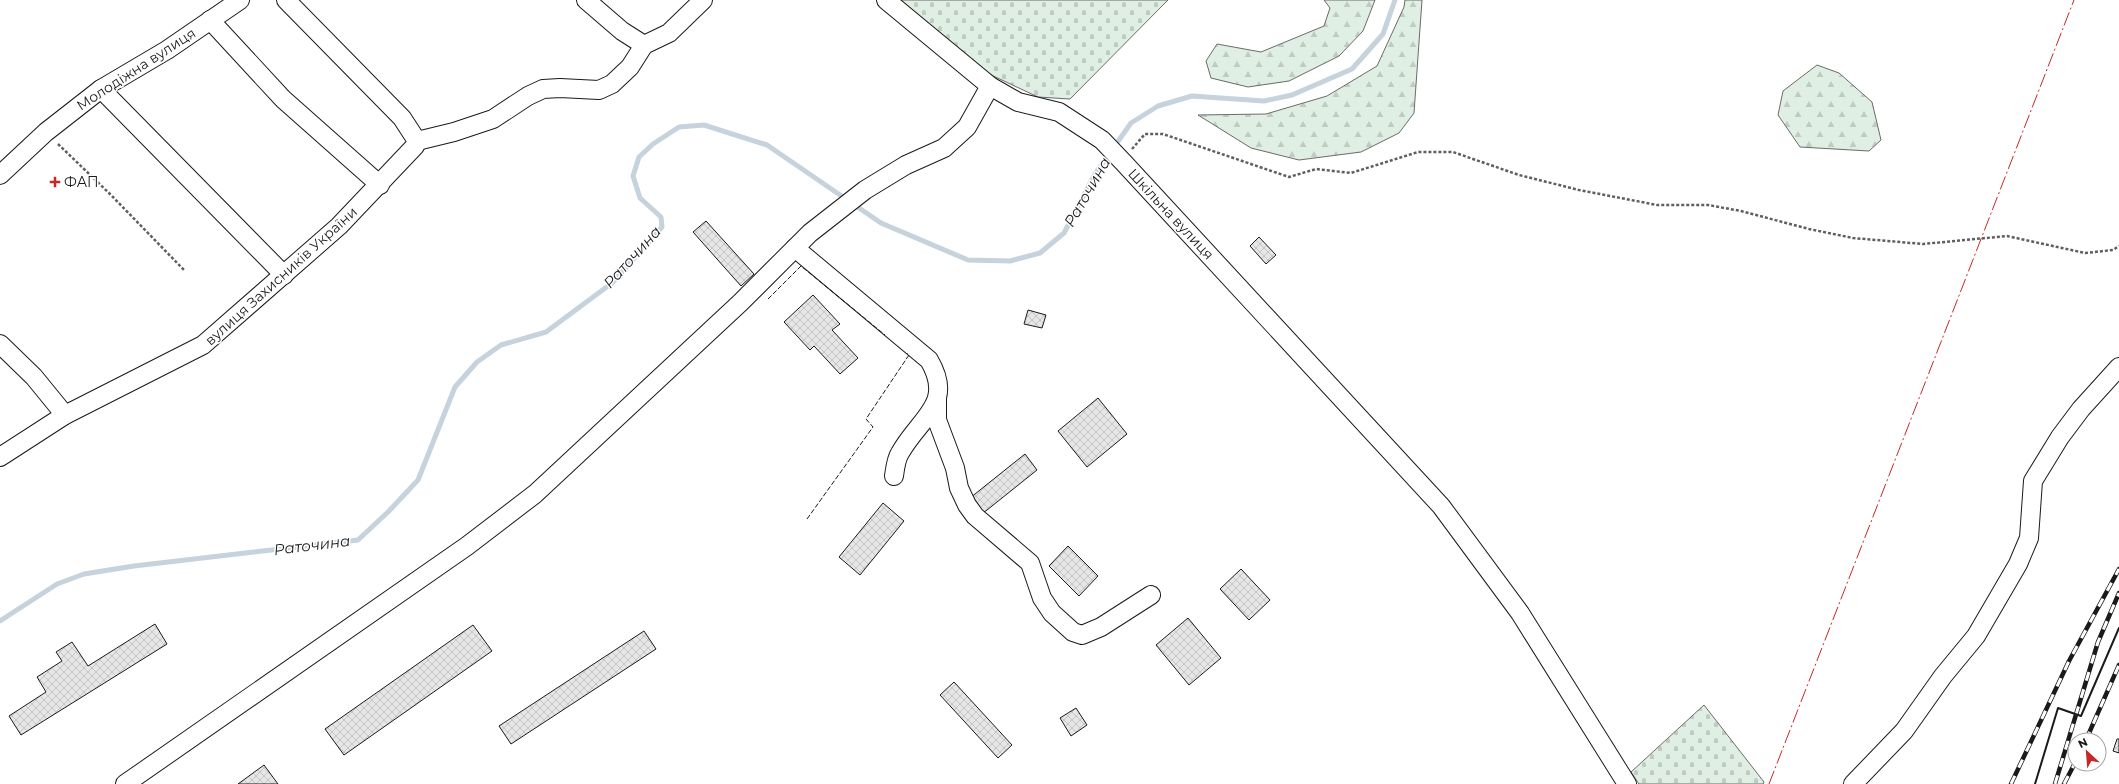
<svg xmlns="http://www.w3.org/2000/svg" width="2119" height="784" font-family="Montserrat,sans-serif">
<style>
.forest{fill:url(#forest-firs);stroke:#6a6a6a}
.cemetery{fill:url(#cemetery-stones);stroke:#6a6a6a}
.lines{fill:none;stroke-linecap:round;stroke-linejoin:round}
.stream{stroke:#c6d2dc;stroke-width:5}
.building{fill:url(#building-cross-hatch);stroke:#1a1a1a}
.minor-casing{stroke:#1a1a1a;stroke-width:20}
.path{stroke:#5f5f5f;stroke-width:2.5;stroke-dasharray:3 2;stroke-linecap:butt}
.minor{stroke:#fff;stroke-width:18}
.rail-casing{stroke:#1a1a1a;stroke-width:4.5}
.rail{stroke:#fff;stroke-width:3;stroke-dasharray:9;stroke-linecap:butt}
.fence{stroke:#1a1a1a;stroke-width:1;stroke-dasharray:5 2;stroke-linecap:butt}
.wall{stroke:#1a1a1a;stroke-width:2}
.power{stroke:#c62828;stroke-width:1;stroke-dasharray:14 3 2 3;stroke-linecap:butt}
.poi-dot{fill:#c62828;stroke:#fff;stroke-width:1.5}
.labels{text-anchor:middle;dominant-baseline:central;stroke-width:3;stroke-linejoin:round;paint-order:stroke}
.street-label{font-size:14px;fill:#1a1a1a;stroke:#fff}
.poi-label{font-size:14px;fill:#1a1a1a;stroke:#fff;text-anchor:start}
.water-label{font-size:15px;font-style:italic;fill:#1a1a1a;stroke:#fff}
</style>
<defs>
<pattern id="forest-firs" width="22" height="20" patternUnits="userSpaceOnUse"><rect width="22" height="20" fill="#e0efe3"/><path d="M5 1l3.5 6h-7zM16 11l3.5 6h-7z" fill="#c0ccc2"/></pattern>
<pattern id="cemetery-stones" width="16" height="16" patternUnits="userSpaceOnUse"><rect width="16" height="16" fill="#e0efe3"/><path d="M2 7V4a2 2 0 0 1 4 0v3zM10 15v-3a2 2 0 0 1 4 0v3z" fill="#c0ccc2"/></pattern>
<pattern id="building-cross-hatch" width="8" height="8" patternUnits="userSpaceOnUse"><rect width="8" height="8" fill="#e6e6e6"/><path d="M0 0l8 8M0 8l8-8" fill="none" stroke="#c5c5c5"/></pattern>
</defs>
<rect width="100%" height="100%" fill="#fff"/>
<g class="forest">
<path d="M1324,0H1375L1363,31L1339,56L1289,81L1248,87L1211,78L1206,61L1217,44L1261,52L1324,26L1330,8Z"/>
<path d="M1405,0H1422L1414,113L1399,133L1361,152L1299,160L1251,148L1198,115L1266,114L1327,96L1377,66L1404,7Z"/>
<path d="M1817,65L1839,73L1872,102L1881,140L1869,151L1800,147L1778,115L1783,91Z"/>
</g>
<g class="cemetery">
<path d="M898,0H1168L1070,99L1038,97L987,73Z"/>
<path d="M1704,705L1764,782L1763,784H1639L1631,772Z"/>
</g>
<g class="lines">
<path class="stream" d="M0,621L57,584L84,574L134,566L358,540L389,511L418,480L455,387L477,362L501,345L546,332L612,283L662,227L661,217L640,198L633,176L639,157L653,144L679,127L704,125L767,145L881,223L968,260L1010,261L1040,253L1064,233L1095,174L1131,123L1158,106L1192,96L1264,101L1292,95L1352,69L1383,34L1395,0"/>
</g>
<g class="building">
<path d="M706,221L754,274L741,286L693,232Z"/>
<path d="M1259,237L1276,255L1266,264L1250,246Z"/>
<path d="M813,295L840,324L832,330L858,358L840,374L814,346L810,350L784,322Z"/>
<path d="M1028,310L1046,315L1042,328L1024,324Z"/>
<path d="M1098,398L1127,434L1087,467L1058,431Z"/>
<path d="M1025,454L1037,470L982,514L970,498Z"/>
<path d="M883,503L904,521L860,575L839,557Z"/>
<path d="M1068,546L1098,576L1079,596L1049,566Z"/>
<path d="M1241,569L1270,600L1249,620L1220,589Z"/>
<path d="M1188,618L1221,658L1189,685L1156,645Z"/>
<path d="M155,624L167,644L21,735L9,716L46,692L37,677L62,661L56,652L72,642L88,666Z"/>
<path d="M473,625L492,651L344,755L325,729Z"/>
<path d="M644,631L656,649L511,744L499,726Z"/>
<path d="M954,682L1012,745L998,758L940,695Z"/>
<path d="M1076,708L1087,725L1071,736L1060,718Z"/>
<path d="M2117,739H2119V753L2113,751Z"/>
<path d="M264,765L278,784H238Z"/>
</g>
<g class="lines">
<g class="minor-casing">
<g id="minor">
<path d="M586,0L622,31L644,45"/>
<path d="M886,0L990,86L1018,102L1059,112L1102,140L1124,163L1441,506L1520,613L1627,784"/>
<path d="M210,20L283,99L380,185"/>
<path d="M101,89L284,275"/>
<path d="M417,141L454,132L493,119L528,96L543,89L560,88L599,90L612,84L630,67L644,45L669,33L703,0"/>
<path d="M0,175L46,132L101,89L167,50L240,0"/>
<path d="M795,248L929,360C955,404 920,417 900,453C896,459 895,469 894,476"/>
<path d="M0,344L34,377L65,415"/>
<path d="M937,400V420L955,468L959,488L967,505L975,516L1030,563L1042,598L1052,613L1073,632L1082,635L1101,627L1151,595"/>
<path d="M0,457L65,415L203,345L339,226L415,146L417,141L402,118L286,0"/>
<path d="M125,784L467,546L535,494L740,303L810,233L865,190L906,165L944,148L967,127L990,86"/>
<path d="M1853,784L1904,731L1943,676L1976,636L2018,564L2029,538L2033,481L2060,437L2081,409L2119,367"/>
</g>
</g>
<g class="path">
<path d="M58,144L110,194L185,271"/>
<path d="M1132,149L1145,134H1163L1289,177L1316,169L1351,173L1418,152H1453L1519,175L1579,190L1657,205H1708L1741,211L1809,229L1853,238L1923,244L2007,236L2085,253L2113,250L2119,246"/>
</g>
<use href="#minor" class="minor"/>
<g class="rail-casing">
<g id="rail">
<path d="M2086,740L2119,665"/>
<path d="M2011,784L2069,661L2119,569"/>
<path d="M2055,784L2098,642L2119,593"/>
<path d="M2064,784L2075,763"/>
</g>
</g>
<use href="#rail" class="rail"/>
<g class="fence">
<path d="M768,299L801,266L885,335"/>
<path d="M807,519L873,427L866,419L909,355L907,353"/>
</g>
<path class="wall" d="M2035,784L2058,708L2081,716L2119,628"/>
<path class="power" d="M1769,784L2074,0"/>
</g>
<path class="poi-dot" d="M53 176h4v4h4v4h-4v4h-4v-4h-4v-4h4z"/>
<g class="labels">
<g class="street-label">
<text transform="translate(136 69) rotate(-33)">Молодіжна вулиця</text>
<text transform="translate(1171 214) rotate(47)">Шкільна вулиця</text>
<text transform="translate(281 276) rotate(-42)">вулиця Захисників України</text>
</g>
<g class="poi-label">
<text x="64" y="182">ФАП</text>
</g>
<g class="water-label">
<text transform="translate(1087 192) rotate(-60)">Раточина</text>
<text transform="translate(632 257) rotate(-48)">Раточина</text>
<text transform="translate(312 545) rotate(-7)">Раточина</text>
</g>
</g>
<g transform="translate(2087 752) rotate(334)"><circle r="19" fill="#ffffff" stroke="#a3a3a3"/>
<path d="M0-3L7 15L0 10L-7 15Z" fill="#c62828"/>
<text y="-6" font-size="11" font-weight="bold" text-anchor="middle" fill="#1a1a1a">N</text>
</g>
</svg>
